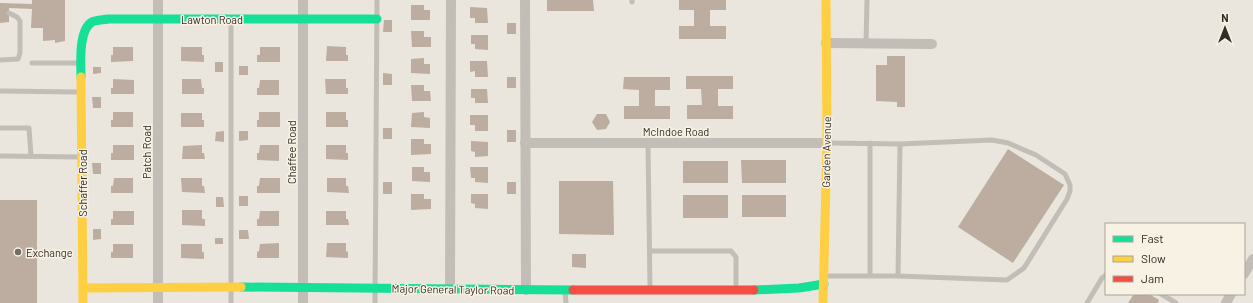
<svg xmlns="http://www.w3.org/2000/svg" width="1253" height="303" font-family="Barlow,sans-serif">
<style>
.building{fill:#bcada0}
.lines{fill:none;stroke-linecap:round;stroke-linejoin:round}
.lane{stroke:#c2beb7;stroke-width:5}
.street{stroke:#c2beb7;stroke-width:10}
.fast{stroke:#16e098;stroke-width:9}
.slow{stroke:#ffcf43;stroke-width:9}
.jam{stroke:#f24e42;stroke-width:9}
.poi-dot{fill:#726d66;stroke:#f7f2e4;stroke-width:1.5}
.labels{text-anchor:middle;dominant-baseline:central;stroke-width:3;stroke-linejoin:round;paint-order:stroke}
.street-label{font-size:11px;fill:#322c26;stroke:#f7f2e4}
.poi-label{font-size:11px;fill:#322c26;stroke:#f7f2e4;text-anchor:start}
</style>
<rect width="100%" height="100%" fill="#eae6dd"/>
<g class="building">
<path d="M32,0H65V41L55,43V40L43,41V28H31L32,9L9,8V22L0,23V3L32,4Z"/>
<path d="M547,0H593L594,11H547Z"/>
<path d="M679,0H726V10H710V26H726V39H679V26H694V10H679Z"/>
<path d="M411,5H424V10H430V20H411Z"/>
<path d="M470,7L487,8L488,23H475V18H470Z"/>
<path d="M384,20H392V32H383Z"/>
<rect x="507" y="23" width="9" height="11"/>
<path d="M411,31H424V37H431V47H412Z"/>
<path d="M471,35H488V50L475,49V44H471Z"/>
<path d="M327,46L346,47V55H348V61H326Z"/>
<path d="M113,47H133V61L111,62V55H113Z"/>
<path d="M181,47H202V55H204V62L181,61Z"/>
<path d="M260,47H280V62H257V55H260Z"/>
<path d="M887,56H905V107H897V102L876,101V65H887Z"/>
<path d="M424,58V64H430V74L411,73V59Z"/>
<path d="M470,61H487L488,77H475V71L470,72Z"/>
<rect x="215" y="62" width="8" height="10"/>
<rect x="239" y="66" width="9" height="9"/>
<path d="M93,67H101V73L93,74Z"/>
<path d="M383,73L392,74V85H383Z"/>
<path d="M686,76H733V89H718V106H733V119H687V105H702L701,89H686Z"/>
<rect x="507" y="77" width="9" height="11"/>
<path d="M624,77H670V90H655V106H670V119H624V106H639V90L623,89Z"/>
<path d="M113,79L134,80V94H111V88H113Z"/>
<path d="M182,79H201L202,88H204V94H182Z"/>
<path d="M325,79H346V88H348V94H326Z"/>
<path d="M260,80H279V95H257V88H259Z"/>
<path d="M411,85H424V91H430L431,101H412Z"/>
<path d="M471,89H487L488,103H475V98H471Z"/>
<path d="M92,97H101V108H93Z"/>
<path d="M113,112H133V127H111V120H113Z"/>
<path d="M259,112H280V127H257V120H259Z"/>
<path d="M326,112H346V120H348V127H326Z"/>
<path d="M424,112V117L430,118V128L411,127L412,113Z"/>
<path d="M181,113H202V120H204V127H181Z"/>
<path d="M597,114H606L610,122L606,129L597,130L592,122Z"/>
<path d="M470,115H488V131H475V125H470Z"/>
<rect x="383" y="128" width="9" height="11"/>
<rect x="507" y="130" width="9" height="12"/>
<path d="M224,131V142L215,141L216,132Z"/>
<path d="M239,131H248V140L239,141Z"/>
<path d="M411,139H424V144H431V154L411,155Z"/>
<path d="M471,141L488,142V156L475,157V152L471,151Z"/>
<path d="M113,145H134V160H111V153H113Z"/>
<path d="M202,145V153H204L205,159H182L183,146Z"/>
<path d="M260,145H279V161L257,160V153H259Z"/>
<path d="M326,145H346V153H348V160L326,159Z"/>
<path d="M1008,149L1064,185L1013,263L958,227Z"/>
<path d="M741,160H786V183H742Z"/>
<rect x="683" y="161" width="45" height="22"/>
<path d="M92,163H101V174H93Z"/>
<path d="M412,167H424V172H430V182L412,181Z"/>
<path d="M470,167H488V183L475,182V178H471Z"/>
<path d="M114,178H133V193H111V186H113Z"/>
<path d="M181,178H202V186H204L205,193L182,192Z"/>
<path d="M260,178H280V193H257V186H259Z"/>
<path d="M327,178H346V186H348L349,193L327,192Z"/>
<path d="M559,181H613L614,235L559,234Z"/>
<rect x="383" y="182" width="9" height="12"/>
<rect x="507" y="182" width="9" height="12"/>
<path d="M411,194H424V199H431V209L411,210Z"/>
<path d="M471,194H488V209L475,208V204L471,203Z"/>
<rect x="683" y="195" width="45" height="23"/>
<rect x="742" y="195" width="44" height="22"/>
<rect x="239" y="196" width="9" height="10"/>
<path d="M216,197H223L224,207H216Z"/>
<rect x="0" y="200" width="37" height="103"/>
<path d="M182,210H202V219H205V226L182,225Z"/>
<path d="M113,211H134V225H111V219H113Z"/>
<path d="M260,211H279V226H257V219H259Z"/>
<path d="M326,211H346V219H348L349,225H326Z"/>
<path d="M93,229H101V239L93,240Z"/>
<path d="M239,230H248L249,239H239Z"/>
<rect x="215" y="238" width="8" height="6"/>
<path d="M279,243V258H257V252L259,251L260,244Z"/>
<path d="M327,243H346V252L348,251V258L326,257Z"/>
<path d="M113,244H133V258H111V252H113Z"/>
<path d="M181,244H202V252H204V259L181,258Z"/>
<path d="M572,254H586V268L572,267Z"/>
<path d="M1134,294H1149L1159,300L1158,303H1128Z"/>
</g>
<g class="lines">
<g class="lane">
<path d="M632,0V2"/>
<path d="M866,44L867,0"/>
<path d="M0,60L18,59L20,53V21L17,17L9,13"/>
<path d="M32,63H79"/>
<path d="M0,91L79,92"/>
<path d="M0,128H29L31,156"/>
<path d="M648,143L650,288"/>
<path d="M870,143V275"/>
<path d="M0,156L81,157"/>
<path d="M650,251H731L736,257V289"/>
<path d="M825,276H898L1007,280L1024,268L1067,199L1070,191V185L1065,174L1036,155L1008,143L992,140L900,144L828,143"/>
<path d="M898,276L900,144"/>
<path d="M565,291L566,303"/>
<path d="M1161,294L1176,303"/>
<path d="M231,303V20"/>
<path d="M375,303L377,0"/>
<path d="M1087,303L1102,278L1106,275"/>
</g>
<g class="street">
<path d="M303,0V303"/>
<path d="M525,0L526,290"/>
<path d="M826,43L932,44"/>
<path d="M525,143H827"/>
<path d="M1244,274L1253,259"/>
<path d="M450,288L451,0"/>
<path d="M158,303V0"/>
<path d="M1226,303L1231,294"/>
</g>
<g class="fast">
<path d="M81,77C81,64 78,30 92,22C96,20 103,20 108,19H377"/>
<path d="M241,287L573,290"/>
<path d="M754,290L799,288L824,284"/>
</g>
<g class="slow">
<path d="M81,77L83,303"/>
<path d="M83,288L241,287"/>
<path d="M823,303L827,143L826,0"/>
</g>
<path class="jam" d="M573,290H754"/>
</g>
<circle class="poi-dot" cx="18" cy="252" r="4"/>
<g class="labels">
<g class="street-label">
<text x="212" y="19">Lawton Road</text>
<text x="676" y="131">McIndoe Road</text>
<text transform="translate(146 152) rotate(-90)">Patch Road</text>
<text transform="translate(291 152) rotate(-90)">Chaffee Road</text>
<text transform="translate(826 152) rotate(-89)">Garden Avenue</text>
<text transform="translate(82 183) rotate(-90)">Schaffer Road</text>
<text transform="translate(453 289) rotate(1)">Major General Taylor Road</text>
</g>
<g class="poi-label">
<text x="26" y="252">Exchange</text>
</g>
</g>
<rect x="1105" y="223" width="140" height="72" fill="#f7f2e4" stroke="#a8a398"/>
<rect x="1113" y="236" width="20" height="6" fill="#16e098" stroke="#a8a398"/>
<text x="1141" y="243" font-size="12" fill="#322c26">Fast</text>
<rect x="1113" y="256" width="20" height="6" fill="#ffcf43" stroke="#a8a398"/>
<text x="1141" y="263" font-size="12" fill="#322c26">Slow</text>
<rect x="1113" y="276" width="20" height="6" fill="#f24e42" stroke="#a8a398"/>
<text x="1141" y="283" font-size="12" fill="#322c26">Jam</text>
<g transform="translate(1225 28)" stroke="#f7f2e4" stroke-width="3" paint-order="stroke">
<path d="M0-3L7 15L0 10L-7 15Z" fill="#322c26"/>
<text y="-6" font-size="11" font-weight="bold" text-anchor="middle" fill="#322c26">N</text>
</g>
</svg>
